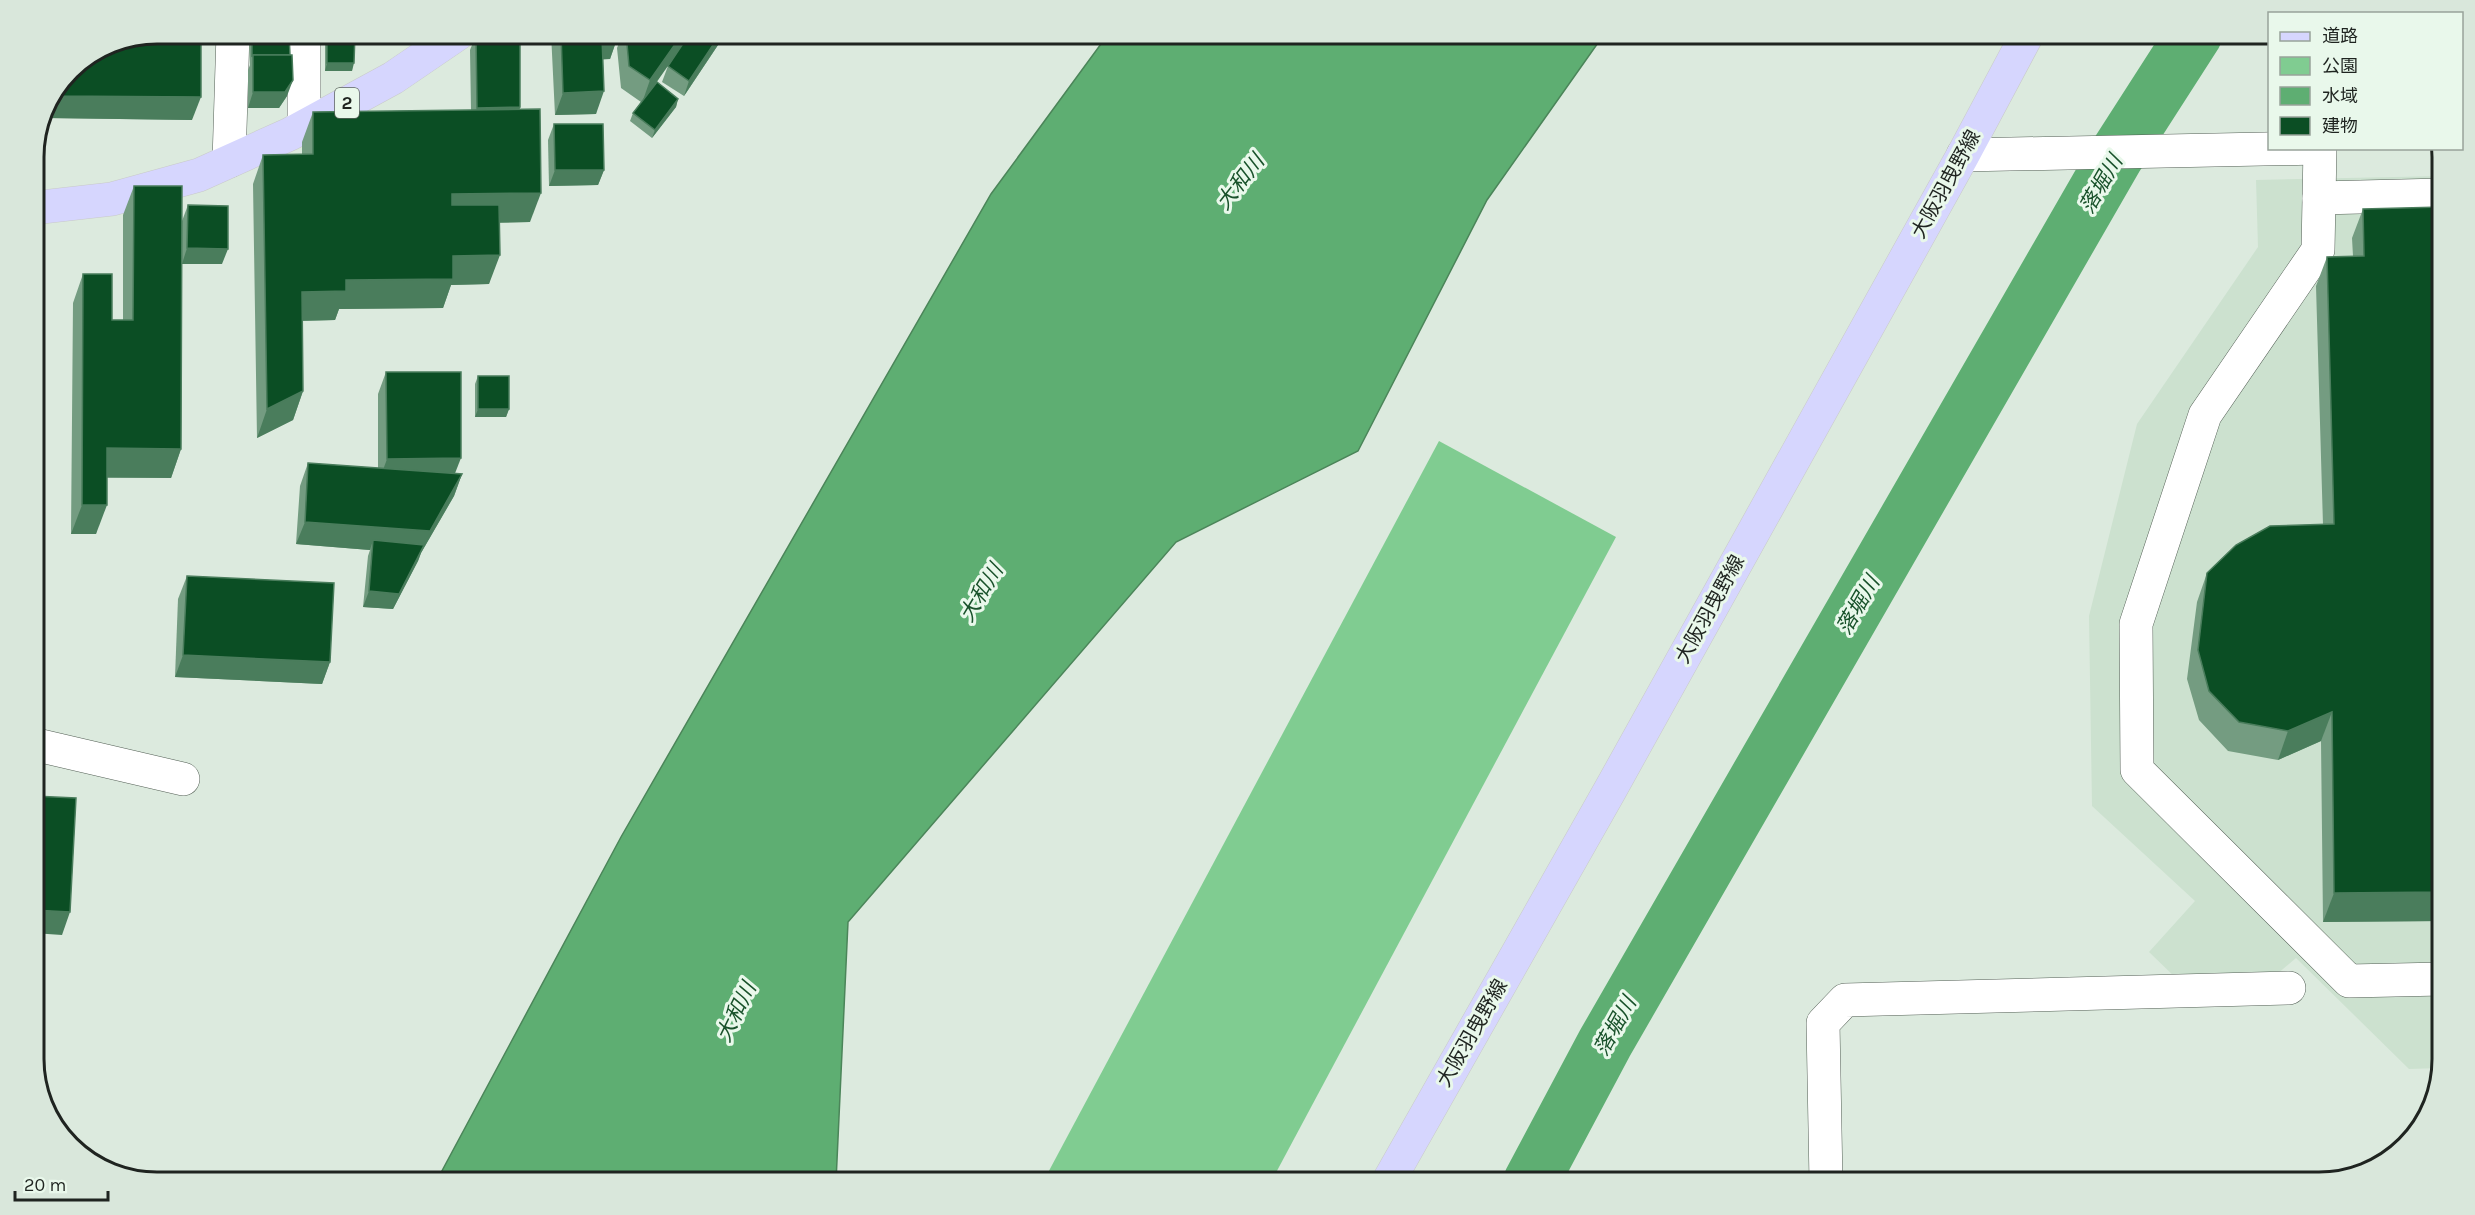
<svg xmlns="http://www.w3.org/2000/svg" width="2475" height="1215" font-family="Karla,'Noto Sans JP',sans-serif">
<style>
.built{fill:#cce1cf}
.green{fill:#80cc91}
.water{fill:#5eae72;stroke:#4b8559;stroke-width:1.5}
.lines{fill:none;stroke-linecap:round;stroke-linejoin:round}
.river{stroke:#5eae72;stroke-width:56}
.minor-casing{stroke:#546056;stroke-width:34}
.major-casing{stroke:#c9cac9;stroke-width:34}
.minor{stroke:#fff;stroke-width:33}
.major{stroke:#d6d6fe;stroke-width:33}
.wall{fill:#749c81}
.shaded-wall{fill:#4a7d5c}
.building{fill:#0b4e24;stroke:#4a7d5c;stroke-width:1.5}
.labels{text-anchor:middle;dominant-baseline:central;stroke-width:6;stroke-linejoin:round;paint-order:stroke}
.shield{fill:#e9f8eb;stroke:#5c645d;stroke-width:1.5}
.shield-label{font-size:18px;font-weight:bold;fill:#1f2420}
.street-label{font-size:20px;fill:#1f2420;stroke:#e9f8eb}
.water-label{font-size:21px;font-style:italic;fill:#19522b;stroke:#e9f8eb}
.rim{fill:none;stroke:#1f2420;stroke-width:3}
</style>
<rect width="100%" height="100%" fill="#dceade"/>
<path class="built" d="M2442,176V1059L2440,1068L2409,1069L2296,958L2276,975L2178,980L2149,952L2195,901L2092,806L2089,616L2137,424L2258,247L2256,180Z"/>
<path class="green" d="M1439,441L1616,537L1271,1182H1043Z"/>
<path class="water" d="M1109,33H1605L1487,200L1358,451L1176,542L848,922L836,1182H436L621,837L991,194Z"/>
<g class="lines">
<path class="river" d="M1531,1182L1605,1043L2116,156L2195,33"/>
<g class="minor-casing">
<g id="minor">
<path d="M304,126V33"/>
<path d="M2320,148L2318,250L2205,415L2136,624L2137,770L2349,981L2442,979"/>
<path d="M1963,155L2319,148"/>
<path d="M229,161L233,33"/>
<path d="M2319,198L2442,195"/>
<path d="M33,744L183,779"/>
<path d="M1826,1182L1823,1023L1845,1000L2289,988"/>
</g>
</g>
<g class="major-casing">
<g id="major">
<path d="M33,208L112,199L199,175L290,134L393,78L459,33"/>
<path d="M1388,1182L1609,792L1963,155L2028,33"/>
</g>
</g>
<use href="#minor" class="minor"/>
<use href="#major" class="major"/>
</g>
<g class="wall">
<path d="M251,33H290L287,96L279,108H248V70L250,65L249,42Z"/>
<path d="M326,33H355L352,71H325V38Z"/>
<path d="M551,33H618V36L610,59H603L596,114L555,115Z"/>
<path d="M623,33H726L684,96L662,82L668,66L674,56L652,88L678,99L676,107L652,138L630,121L633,113L641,102L621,88L617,48Z"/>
<path d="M476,35L520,107V110L530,222L499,223L489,284L451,285L443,308L339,309L335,320L302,321L303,391L293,420L257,438L253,184L263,155L302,154V142L313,112L471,110L470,50Z"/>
<path d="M69,69L192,120L47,118V100Z"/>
<path d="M554,124L604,170L598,185L549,186L548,140Z"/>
<path d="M134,186L182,221L188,205L222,264H182L181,449L171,478H107L96,534H71L73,303L83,274L112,320H123V215Z"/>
<path d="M2363,209L2442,921L2323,922L2321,741L2278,760L2228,751L2199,720L2187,679L2197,602L2207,573L2323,525L2316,286L2327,257L2353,256L2352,238Z"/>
<path d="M386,372L455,473L462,474L454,496L421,553L418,561L393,609L363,607L368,556L370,550L296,544L300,486L308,463L378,468V394Z"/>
<path d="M478,376L509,409L506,417H475V384Z"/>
<path d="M187,576L330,662L322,684L175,677L178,599Z"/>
</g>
<g class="shaded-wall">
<path d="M252,33H290L288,37L251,36Z"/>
<path d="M683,33H691L642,103L650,80Z"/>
<path d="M721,33H726L684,96L689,81Z"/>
<path d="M618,36L610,59L594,60L602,37Z"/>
<path d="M327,63H354L352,71H325Z"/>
<path d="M293,80L287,96L279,108H248L253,92Z"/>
<path d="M604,91L596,114L555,115L563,93Z"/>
<path d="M55,96L201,97L192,120L47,118Z"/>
<path d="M678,99L676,107L652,138L655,130Z"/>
<path d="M520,107L515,123H471L477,108Z"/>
<path d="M555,170H604L598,185L549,186Z"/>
<path d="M541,193L530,222L442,223L452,194Z"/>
<path d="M187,248L228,249L222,264H182Z"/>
<path d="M500,255L489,284L451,285L443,308L339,309L335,320L291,321L302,292L346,280L453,256Z"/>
<path d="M303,391L293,420L257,438L267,409Z"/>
<path d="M478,409H509L506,417H475Z"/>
<path d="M107,448L181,449L171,478L97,477Z"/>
<path d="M461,458L452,481H379L387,459Z"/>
<path d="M462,474L454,496L421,553L418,561L393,609L363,607L369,591L373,540L370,550L296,544L305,522Z"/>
<path d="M82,505H107L96,534H71Z"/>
<path d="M183,655L330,662L322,684L175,677Z"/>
<path d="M2332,712L2321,741L2278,760L2288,731Z"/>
<path d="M2442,892V921L2323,922L2334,893Z"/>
<path d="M33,910L70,912L62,935L33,933Z"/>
</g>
<g class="building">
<path d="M156,33H201V97L55,96V89L69,69L109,42Z"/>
<path d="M289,33L290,55H253L252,57V34Z"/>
<path d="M327,33H355L354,63H327Z"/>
<path d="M561,33H618V36L602,37L604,91L563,93Z"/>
<path d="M626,33H683L650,80L629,66Z"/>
<path d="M690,33H721L689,81L668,66Z"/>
<path d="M520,34V107L477,108L476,35Z"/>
<path d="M253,55H292L293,80L285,92H253Z"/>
<path d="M657,82L678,99L655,130L633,113Z"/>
<path d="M540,109L541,193L452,194V205H499L500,255L453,256V279L346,280V291L302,292L303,391L267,409L263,155L313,154V112Z"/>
<path d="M554,124H603L604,170H555Z"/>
<path d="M134,186H182L181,449L107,448V505H82L83,274H112V320H133Z"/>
<path d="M188,205L228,206V249L187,248Z"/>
<path d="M2442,207V892L2334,893L2332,712L2288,731L2239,722L2209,691L2198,650L2207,573L2236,545L2270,526L2334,524L2327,257L2364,256L2363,209Z"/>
<path d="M386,372H461V458L387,459Z"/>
<rect x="478" y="376" width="31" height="33"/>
<path d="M308,463L462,474L430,531L305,522Z"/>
<path d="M373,540L424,545L399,594L369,591Z"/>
<path d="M187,576L334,583L330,662L183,655Z"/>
<path d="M33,796L76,798L70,912L33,910Z"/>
</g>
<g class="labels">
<rect class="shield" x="335" y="88" width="24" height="30" rx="4.5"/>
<g class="shield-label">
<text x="347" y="103">2</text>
</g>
<g class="street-label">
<text transform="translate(1946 184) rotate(-61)">大阪羽曳野線</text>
<text transform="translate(1710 609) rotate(-61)">大阪羽曳野線</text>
<text transform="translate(1472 1033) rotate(-60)">大阪羽曳野線</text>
</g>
<g class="water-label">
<text transform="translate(1240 182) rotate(-52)">大和川</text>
<text transform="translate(2101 184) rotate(-60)">落堀川</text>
<text transform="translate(981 593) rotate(-59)">大和川</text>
<text transform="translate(1858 605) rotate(-60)">落堀川</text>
<text transform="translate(736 1012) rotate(-64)">大和川</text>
<text transform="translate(1615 1026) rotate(-61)">落堀川</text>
</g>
</g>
<path d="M0 0H2475V1215H0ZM157 44H2319A113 113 0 0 1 2432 157V1059A113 113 0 0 1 2319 1172H157A113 113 0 0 1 44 1059V157A113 113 0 0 1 157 44Z" fill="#d9e7db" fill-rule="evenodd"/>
<path class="rim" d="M157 44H2319A113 113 0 0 1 2432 157V1059A113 113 0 0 1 2319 1172H157A113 113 0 0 1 44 1059V157A113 113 0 0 1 157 44Z"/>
<rect x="2268" y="12" width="195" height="138" fill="#e9f8eb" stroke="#98a39a" stroke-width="1.5"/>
<rect x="2280" y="32" width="30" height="9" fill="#d6d6fe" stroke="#98a39a" stroke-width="1.5"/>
<text x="2322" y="42" font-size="18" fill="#1f2420">道路</text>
<rect x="2280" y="57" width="30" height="18" fill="#80cc91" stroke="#98a39a" stroke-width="1.5"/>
<text x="2322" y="72" font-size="18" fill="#1f2420">公園</text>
<rect x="2280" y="87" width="30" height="18" fill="#5eae72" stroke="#98a39a" stroke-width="1.5"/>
<text x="2322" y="102" font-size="18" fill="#1f2420">水域</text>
<rect x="2280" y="117" width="30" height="18" fill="#0b4e24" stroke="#98a39a" stroke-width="1.5"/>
<text x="2322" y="132" font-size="18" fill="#1f2420">建物</text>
<path d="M15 1191v9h93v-9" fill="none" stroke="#1f2420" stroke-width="3"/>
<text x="24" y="1191" font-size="18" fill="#1f2420" stroke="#e9f8eb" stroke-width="4.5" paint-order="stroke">20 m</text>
</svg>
